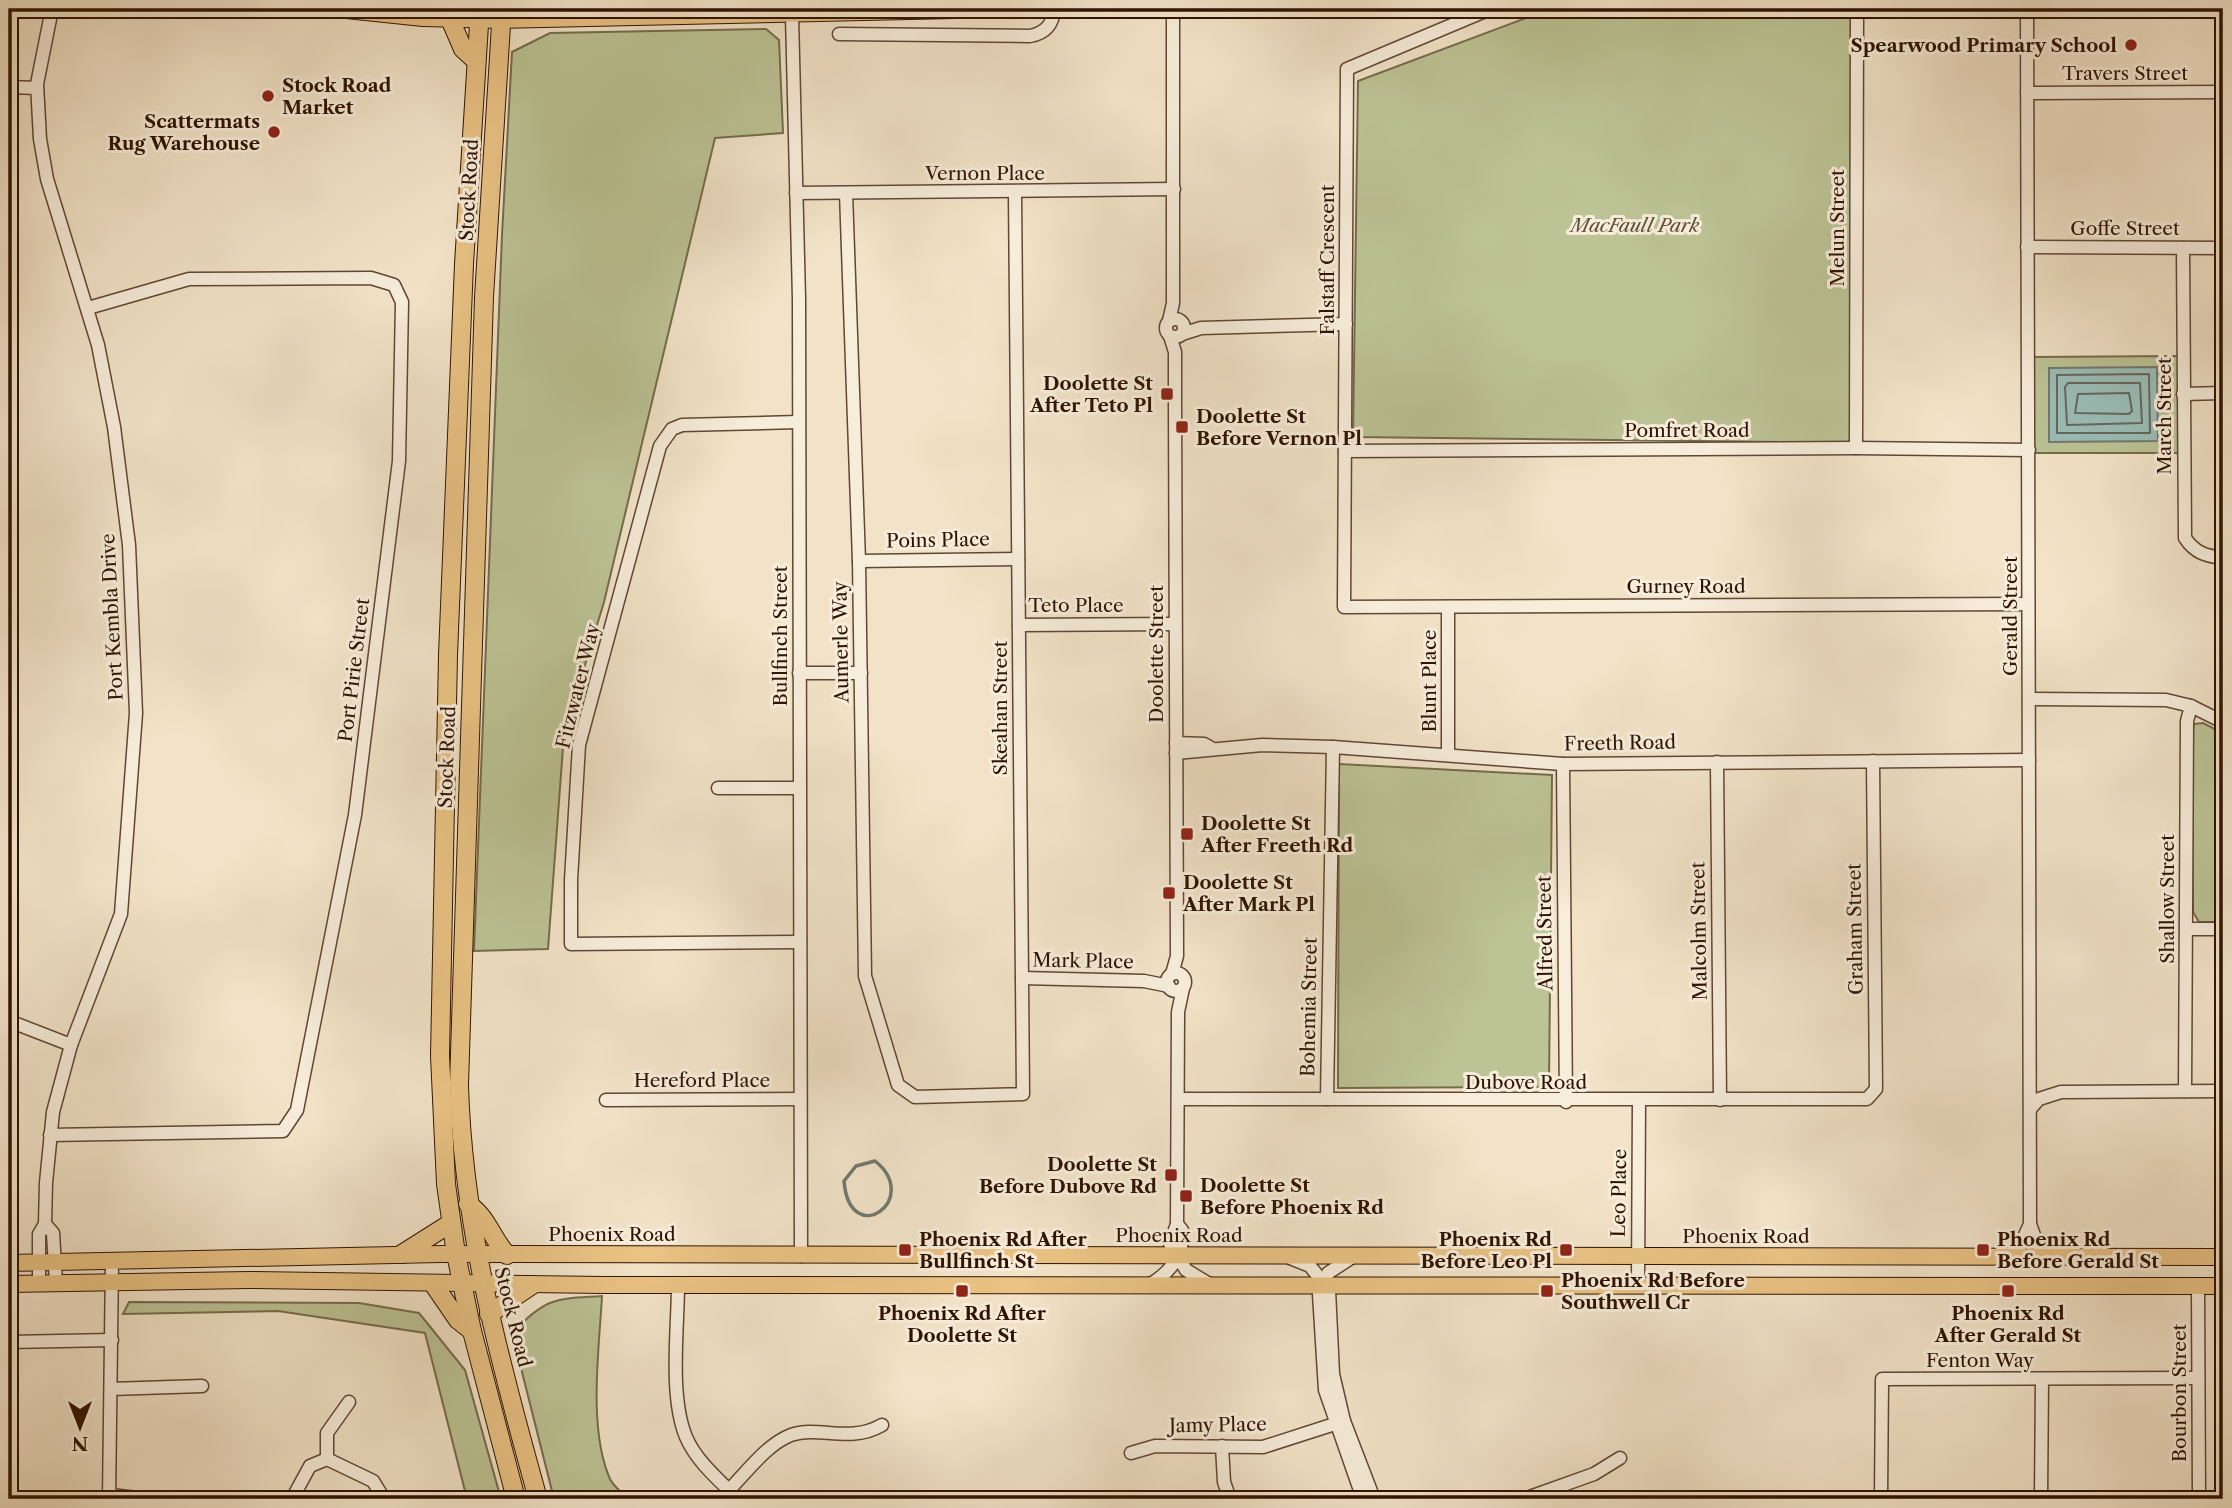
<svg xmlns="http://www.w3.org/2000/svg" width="2232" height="1508" font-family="'Libre Caslon Text',serif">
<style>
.green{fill:#bcc395;stroke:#766b4c;stroke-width:2}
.water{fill:#9bbeb8;stroke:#707a6f;stroke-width:2}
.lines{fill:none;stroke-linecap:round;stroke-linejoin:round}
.shore{stroke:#65685d;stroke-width:2}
.stream{stroke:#707a6f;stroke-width:3.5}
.minor-casing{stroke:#604734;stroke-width:15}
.major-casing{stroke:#2f1302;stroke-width:18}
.highway-casing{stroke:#2f1302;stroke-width:20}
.minor{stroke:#f7eddb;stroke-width:12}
.major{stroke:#e9c284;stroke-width:16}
.highway{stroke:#e9c284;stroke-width:18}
.poi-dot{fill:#8f2418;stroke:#f7eddb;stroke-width:2.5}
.labels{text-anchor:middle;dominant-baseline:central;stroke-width:6;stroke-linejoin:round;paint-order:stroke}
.poi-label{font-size:19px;font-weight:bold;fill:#2f1302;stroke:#f7eddb;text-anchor:start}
.street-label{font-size:19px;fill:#2f1302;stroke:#f7eddb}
.park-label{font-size:19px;font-style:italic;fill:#605135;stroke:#f7eddb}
</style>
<rect width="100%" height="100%" fill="#f2e3c8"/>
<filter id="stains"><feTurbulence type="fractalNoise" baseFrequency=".00286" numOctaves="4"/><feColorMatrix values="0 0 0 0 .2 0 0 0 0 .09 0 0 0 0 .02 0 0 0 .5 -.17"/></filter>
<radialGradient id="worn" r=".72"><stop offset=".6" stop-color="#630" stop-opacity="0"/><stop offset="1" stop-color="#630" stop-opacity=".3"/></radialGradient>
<g class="green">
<path d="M1550,9H1852L1853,443L1353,437L1358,81Z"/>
<path d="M766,29L779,40L783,133L715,138L604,602L564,734L548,949L474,951L502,235L512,52L550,33Z"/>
<path d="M2178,356L2179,453H2033V357Z"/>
<path d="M2203,723L2223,733V922H2199L2193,912L2192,737L2194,724Z"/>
<path d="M1339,764L1552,775L1549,1087L1338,1088Z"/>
<path d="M602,1296C599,1350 588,1429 610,1479C614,1487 623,1494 629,1499H554L520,1364L518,1327C549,1296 560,1299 602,1296Z"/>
<path d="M129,1302L359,1303L419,1313L465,1370L501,1499H467L425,1333L278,1311L123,1314Z"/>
</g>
<path class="water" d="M2157,367L2158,441L2049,442V368Z"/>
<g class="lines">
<g class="shore">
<path d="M2149,374L2150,433H2057V375Z"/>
<path d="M2068,383H2140L2142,423L2067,425L2065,387Z"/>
<path d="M2129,393L2132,411L2129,414L2075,413L2078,394Z"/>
</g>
<path class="stream" d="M875,1161C923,1199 850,1251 844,1181L856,1166Z"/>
<g class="minor-casing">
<g id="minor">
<path d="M1490,9L1347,69L1344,607L2028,604"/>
<path d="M2027,9L2030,1224L2038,1246L2054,1257"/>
<path d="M792,16L799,299L801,1256"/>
<path d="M839,34L1030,36C1046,33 1053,24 1054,9"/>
<path d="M9,87L37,88"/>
<path d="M2027,93L2223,92"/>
<path d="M796,193L1174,189"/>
<path d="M846,193L859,561L865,976L898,1085L915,1097L1023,1094L1015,192"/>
<path d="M2027,247L2223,248"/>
<path d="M2183,248L2185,538C2195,553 2206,556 2223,558"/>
<circle cx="1175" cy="328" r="9"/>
<path d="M1169,321L1173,303V9"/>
<path d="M1182,334L1201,328L1346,324"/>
<path d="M1170,336L1175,352V400L1177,956L1172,974"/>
<path d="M2183,394L2223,393"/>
<path d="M798,422L682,425L672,429L660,446L579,745L571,880V944L800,942"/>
<path d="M1856,448L1857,9"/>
<path d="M1345,451L1856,448L2029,450"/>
<path d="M859,561L1018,559"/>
<path d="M1448,607V755"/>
<path d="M1019,625L1175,624"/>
<path d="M799,673H861"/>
<path d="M2030,699L2166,700L2191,706L2223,722"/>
<path d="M1176,743L1204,744L1211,748"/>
<path d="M1176,753L1262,745L1333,747L1563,764L2029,760"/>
<path d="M1717,762L1720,1100"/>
<path d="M1563,764L1566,1102"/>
<path d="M718,788H799"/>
<path d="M2187,929H2223"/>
<circle cx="1176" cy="982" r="9"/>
<path d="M1022,978L1144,981L1169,986"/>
<path d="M1183,988L1178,1012L1177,1224L1170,1244L1186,1270L1211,1285"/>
<path d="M9,1021L71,1045"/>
<path d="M2185,1091L2187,721L2191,706"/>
<path d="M1178,1099H1867L1876,1089L1873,761"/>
<path d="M1327,1099L1333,747"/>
<path d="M606,1100L799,1099"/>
<path d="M2031,1108L2039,1099L2061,1092L2223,1091"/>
<path d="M50,1135L283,1131L297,1110L355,815L399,461L402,302L394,285L371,278L189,279L88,308"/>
<path d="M45,1224L53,1233L56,1283"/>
<path d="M1354,1256L1328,1273L1319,1294L1325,1390L1363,1499"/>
<path d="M2005,1257L2020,1246L2030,1224"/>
<path d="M1290,1258L1310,1266L1329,1290L1333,1374L1344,1421L1374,1499"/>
<path d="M39,1283V1234L45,1224L46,1183L53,1112L71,1045L121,914L136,713L129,545L114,427L98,345L47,179L40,139L37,84L52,9"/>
<path d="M678,1285C678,1328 669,1396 686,1437C696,1461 720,1481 738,1499"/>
<path d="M1149,1285C1170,1273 1185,1254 1182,1230L1177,1224"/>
<path d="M1638,1286L1639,1101"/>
<path d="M2198,1286L2199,1499"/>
<path d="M9,1342L112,1340"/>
<path d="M111,1389L202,1386"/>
<path d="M1222,1446L1224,1482L1230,1499"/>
<path d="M1131,1453L1155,1446L1263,1447L1344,1421"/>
<path d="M327,1459L373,1481L384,1499"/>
<path d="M327,1459V1433L349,1402"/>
<path d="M729,1490C746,1473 767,1444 791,1435C819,1425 849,1444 882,1425"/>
<path d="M110,1495L147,1499"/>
<path d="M109,1499L112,1261"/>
<path d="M292,1499L310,1466L327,1459"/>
<path d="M1524,1499L1594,1474L1620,1458"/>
<path d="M1881,1499L1882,1379L2197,1378"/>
<path d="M2041,1499L2042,1380"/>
</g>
</g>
<g class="major-casing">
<g id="major">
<path d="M337,9L423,18L501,20L1001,9"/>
<path d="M9,1263L441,1254L2223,1257"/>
<path d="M9,1284L249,1280L604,1285L2223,1286"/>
</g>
</g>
<g class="highway-casing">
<g id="highway">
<path d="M480,9L464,264L448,655L440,1056L446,1184L456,1254L472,1331L516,1499"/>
<path d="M502,9L484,297L459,1085C463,1227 500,1363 538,1499"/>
<path d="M450,19L463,49L476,61"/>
<path d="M468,1204C488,1218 491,1237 507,1255"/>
<path d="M402,1254L451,1223"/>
<path d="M434,1285L458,1320L472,1331"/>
<path d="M489,1314L532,1285"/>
</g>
</g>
<use href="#minor" class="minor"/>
<use href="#major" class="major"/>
<use href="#highway" class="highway"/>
</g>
<g class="poi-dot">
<circle cx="2131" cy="45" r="7"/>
<circle cx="268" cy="96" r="7"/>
<circle cx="274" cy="132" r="7"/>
<rect x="1160" y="387" width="14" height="14" rx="3.5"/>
<rect x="1175" y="420" width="14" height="14" rx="3.5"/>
<rect x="1180" y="827" width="14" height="14" rx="3.5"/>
<rect x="1162" y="886" width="14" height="14" rx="3.5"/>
<rect x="1164" y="1168" width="14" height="14" rx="3.5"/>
<rect x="1179" y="1189" width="14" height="14" rx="3.5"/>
<rect x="898" y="1243" width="14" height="14" rx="3.5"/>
<rect x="1559" y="1243" width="14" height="14" rx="3.5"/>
<rect x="1976" y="1243" width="14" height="14" rx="3.5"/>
<rect x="955" y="1284" width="14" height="14" rx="3.5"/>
<rect x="1540" y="1284" width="14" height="14" rx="3.5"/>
<rect x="2001" y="1284" width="14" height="14" rx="3.5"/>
</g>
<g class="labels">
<g class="poi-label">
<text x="2117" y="45" text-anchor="end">Spearwood Primary School</text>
<text x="282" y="85">Stock Road<tspan x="282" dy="22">Market</tspan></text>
<text x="260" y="121" text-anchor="end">Scattermats<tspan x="260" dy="22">Rug Warehouse</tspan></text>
<text x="1153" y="383" text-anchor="end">Doolette St<tspan x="1153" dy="22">After Teto Pl</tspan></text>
<text x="1196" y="416">Doolette St<tspan x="1196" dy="22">Before Vernon Pl</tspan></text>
<text x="1201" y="823">Doolette St<tspan x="1201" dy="22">After Freeth Rd</tspan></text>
<text x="1183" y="882">Doolette St<tspan x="1183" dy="22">After Mark Pl</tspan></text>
<text x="1157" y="1164" text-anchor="end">Doolette St<tspan x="1157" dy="22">Before Dubove Rd</tspan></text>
<text x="1200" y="1185">Doolette St<tspan x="1200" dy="22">Before Phoenix Rd</tspan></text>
<text x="919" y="1239">Phoenix Rd After<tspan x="919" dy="22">Bullfinch St</tspan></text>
<text x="1552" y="1239" text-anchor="end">Phoenix Rd<tspan x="1552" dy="22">Before Leo Pl</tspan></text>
<text x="1997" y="1239">Phoenix Rd<tspan x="1997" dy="22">Before Gerald St</tspan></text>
<text x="1561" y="1280">Phoenix Rd Before<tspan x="1561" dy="22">Southwell Cr</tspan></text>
<text x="962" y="1313" text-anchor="middle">Phoenix Rd After<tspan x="962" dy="22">Doolette St</tspan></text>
<text x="2008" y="1313" text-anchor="middle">Phoenix Rd<tspan x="2008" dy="22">After Gerald St</tspan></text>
</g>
<g class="street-label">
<text x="2125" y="73">Travers Street</text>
<text x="985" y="173">Vernon Place</text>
<text transform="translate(469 190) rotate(-87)">Stock Road</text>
<text transform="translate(1837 228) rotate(-90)">Melun Street</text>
<text x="2125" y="228">Goffe Street</text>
<text transform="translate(1327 260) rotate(-90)">Falstaff Crescent</text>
<text transform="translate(2164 416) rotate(-90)">March Street</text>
<text x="1687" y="430">Pomfret Road</text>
<text transform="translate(938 540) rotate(-1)">Poins Place</text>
<text x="1686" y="586">Gurney Road</text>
<text x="1076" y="605">Teto Place</text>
<text transform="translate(2010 616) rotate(-90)">Gerald Street</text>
<text transform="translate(112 617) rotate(-93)">Port Kembla Drive</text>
<text transform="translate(780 636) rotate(-90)">Bullfinch Street</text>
<text transform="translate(841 642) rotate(-91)">Aumerle Way</text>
<text transform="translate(1156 654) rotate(-90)">Doolette Street</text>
<text transform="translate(354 670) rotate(-83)">Port Pirie Street</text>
<text transform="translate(1429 681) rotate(-90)">Blunt Place</text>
<text transform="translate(578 686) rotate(-76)">Fitzwater Way</text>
<text transform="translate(1000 708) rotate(-90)">Skeahan Street</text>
<text transform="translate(1620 743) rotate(-1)">Freeth Road</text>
<text transform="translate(447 757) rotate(-88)">Stock Road</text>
<text transform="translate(2167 899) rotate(-90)">Shallow Street</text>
<text transform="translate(1855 929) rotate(-91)">Graham Street</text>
<text transform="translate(1699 931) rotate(-91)">Malcolm Street</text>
<text transform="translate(1545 933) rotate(-91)">Alfred Street</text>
<text transform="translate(1083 961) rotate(1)">Mark Place</text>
<text transform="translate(1309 1007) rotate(-89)">Bohemia Street</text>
<text x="702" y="1080">Hereford Place</text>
<text x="1526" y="1082">Dubove Road</text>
<text transform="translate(1619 1193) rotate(-89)">Leo Place</text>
<text x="612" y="1234">Phoenix Road</text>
<text x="1179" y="1235">Phoenix Road</text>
<text x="1746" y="1236">Phoenix Road</text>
<text transform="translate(513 1317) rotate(76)">Stock Road</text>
<text x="1980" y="1360">Fenton Way</text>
<text transform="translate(2179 1393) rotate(-90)">Bourbon Street</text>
<text transform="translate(1218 1425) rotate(-1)">Jamy Place</text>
</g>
<g class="park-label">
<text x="1635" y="225">MacFaull Park</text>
</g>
</g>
<rect width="2232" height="1508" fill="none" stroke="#f2e3c8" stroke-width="35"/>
<rect x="10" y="10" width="2211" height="1487" fill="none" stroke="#2f1302" stroke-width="3.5"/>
<rect x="18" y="18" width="2197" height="1473" fill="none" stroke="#2f1302" stroke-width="2"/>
<g transform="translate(80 1427) rotate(180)" stroke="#f7eddb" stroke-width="5" paint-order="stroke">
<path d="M0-5L12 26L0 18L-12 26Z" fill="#2f1302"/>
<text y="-10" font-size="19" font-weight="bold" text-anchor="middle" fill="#2f1302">N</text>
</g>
<rect width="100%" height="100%" filter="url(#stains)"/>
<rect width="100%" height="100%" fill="url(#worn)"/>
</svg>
